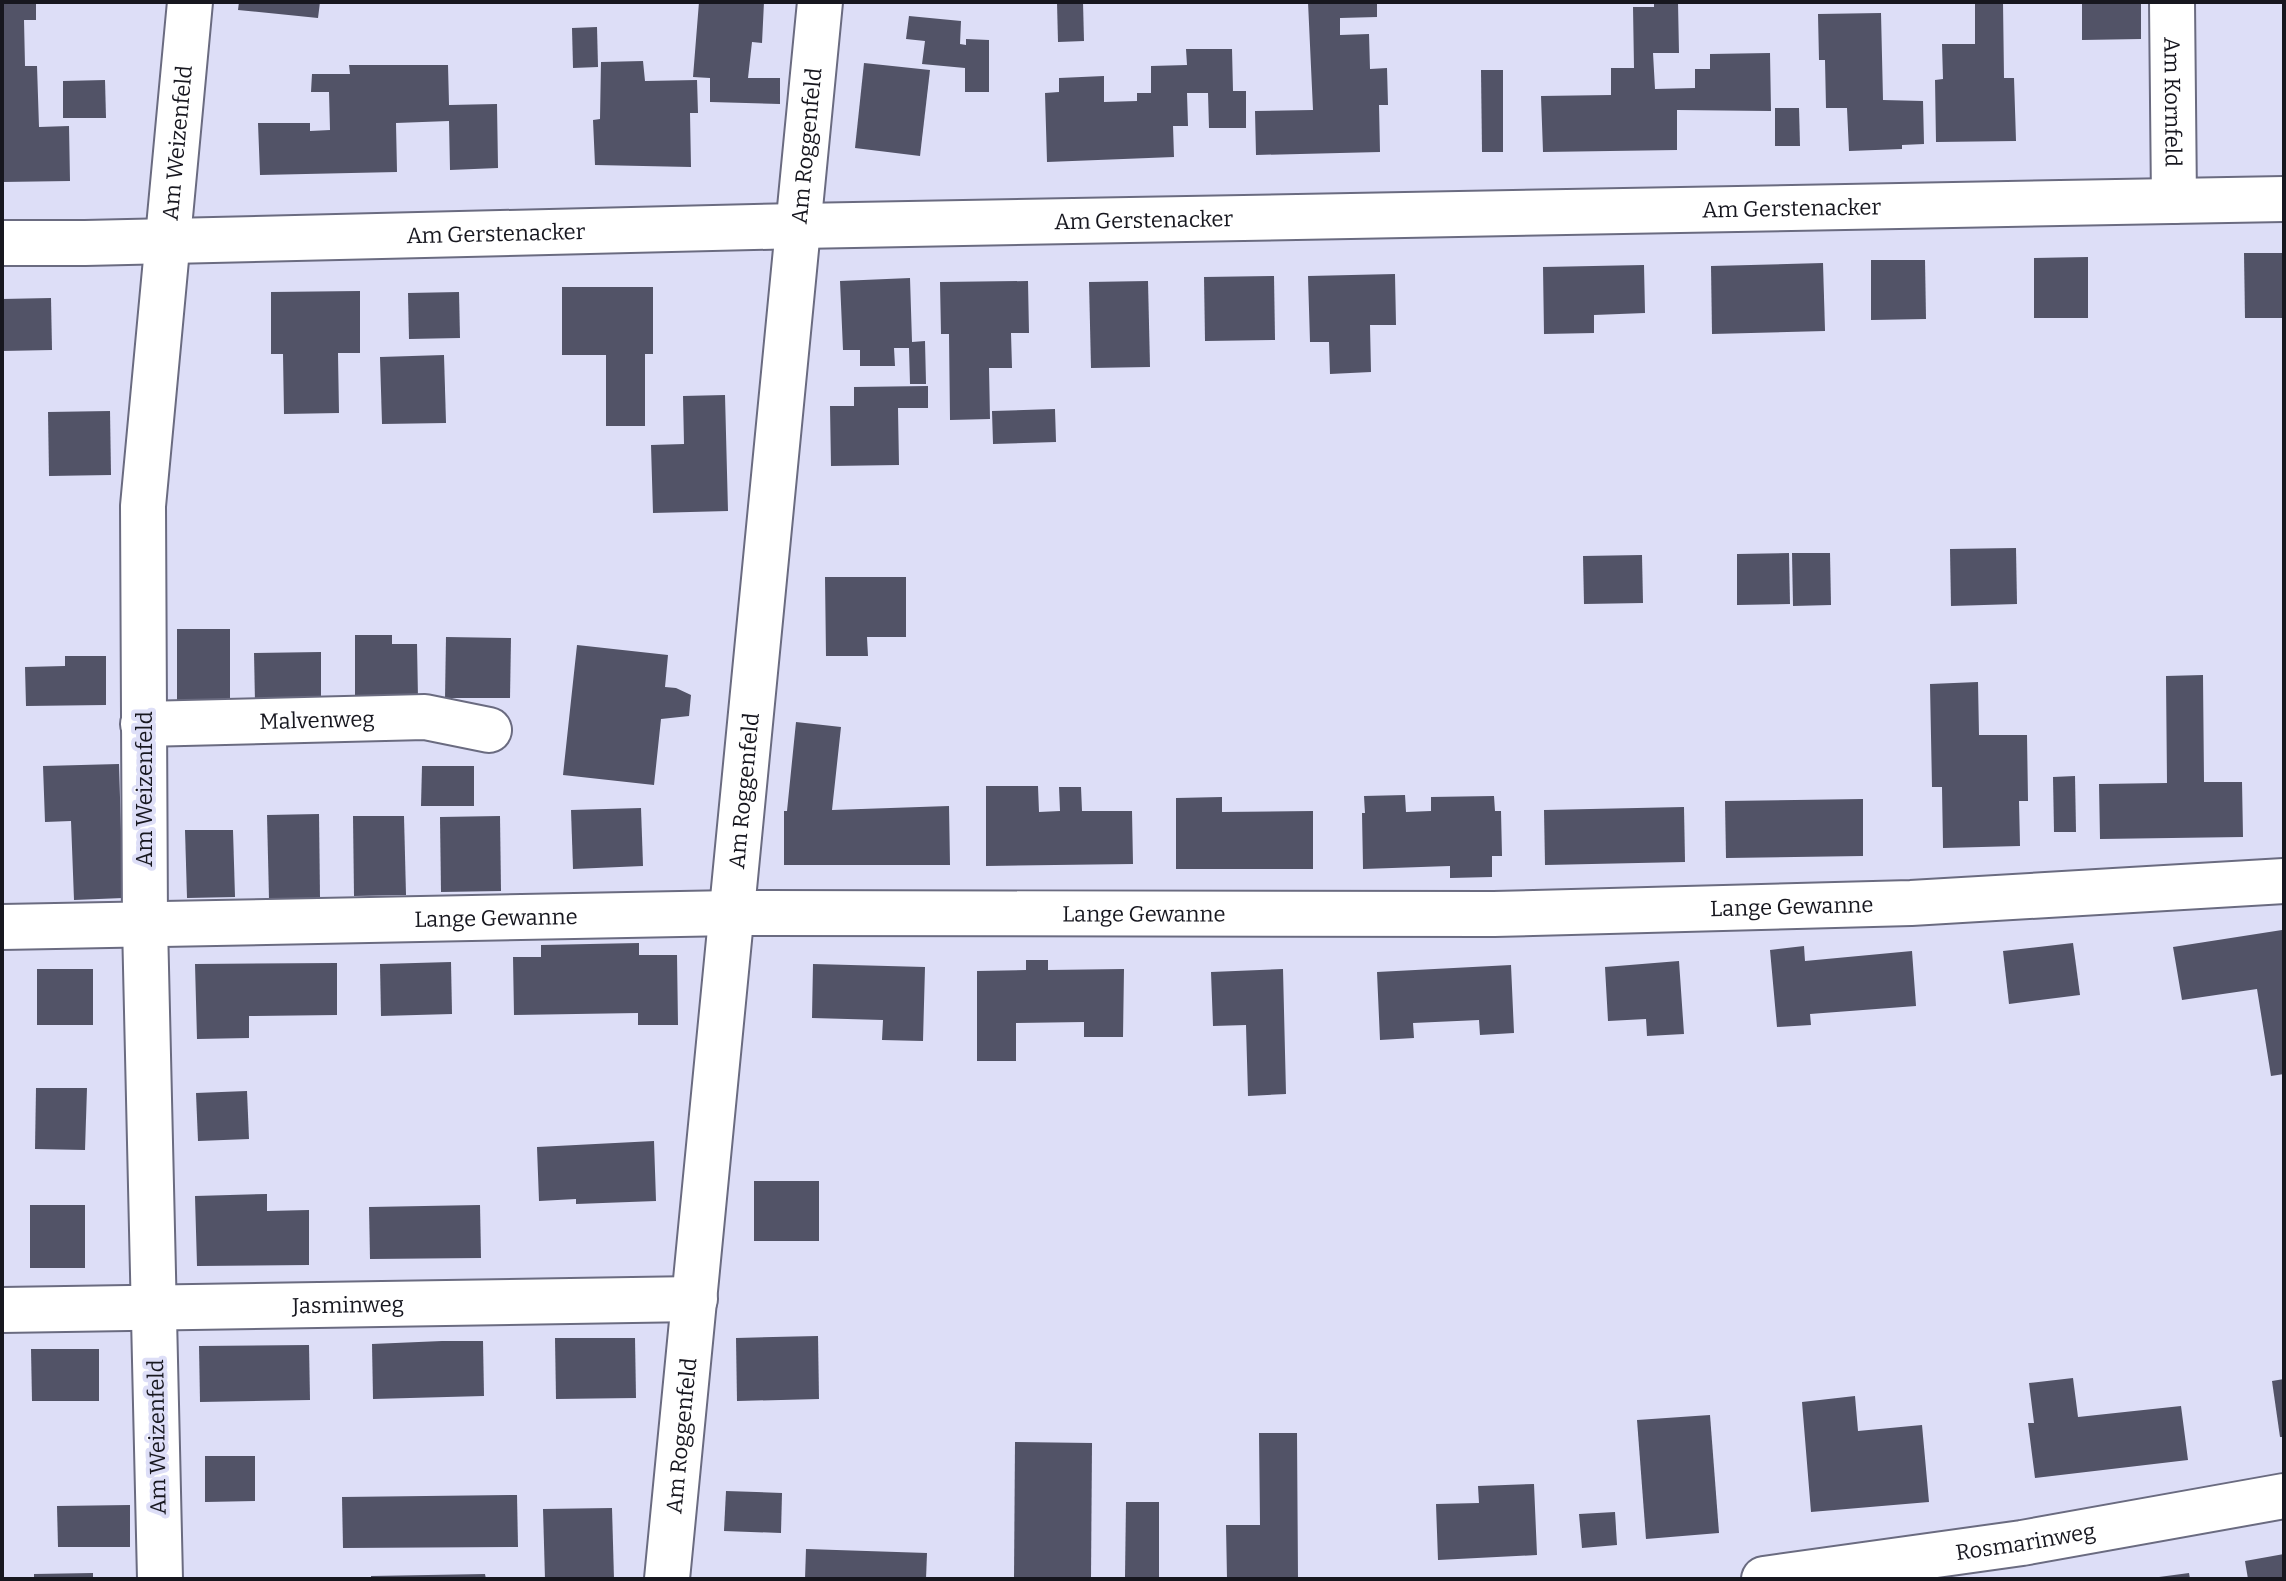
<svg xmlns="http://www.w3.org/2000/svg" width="2286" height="1581" font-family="Bitter,serif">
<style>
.building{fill:#525367}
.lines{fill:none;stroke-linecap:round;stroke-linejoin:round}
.street-casing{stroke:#6a6b80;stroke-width:48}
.street{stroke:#fff;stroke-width:44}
.labels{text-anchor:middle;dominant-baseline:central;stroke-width:8;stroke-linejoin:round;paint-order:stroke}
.street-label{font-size:22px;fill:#17171f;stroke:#dddef7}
</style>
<rect width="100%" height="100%" fill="#dddef7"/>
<g class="building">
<path d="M2,2H36V20H24L25,66H37L39,127L69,126L70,181L2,182Z"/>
<path d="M239,2H320L318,18L238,10Z"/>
<path d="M699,2H764L762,43L752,42L748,78H780V104L710,102V78L693,77Z"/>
<path d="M1057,2H1083L1084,41L1058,42Z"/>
<path d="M1308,2H1377V17L1340,18V35L1369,34L1370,69L1387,68L1388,105H1379L1380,152L1256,155L1255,111L1313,110Z"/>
<path d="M1654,2H1678L1679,53H1653L1655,89L1695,88V69H1710V54L1770,53L1771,111L1677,110V150L1543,152L1541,96L1611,95V68H1634L1633,7H1654Z"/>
<path d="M1975,2H2003L2004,78H2014L2016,141L1936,142L1935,80L1943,79L1942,44H1975Z"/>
<path d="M2082,2H2141V39L2082,40Z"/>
<path d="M1881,13L1883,100L1923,101L1924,144L1902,145V149L1849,151L1847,108H1826L1825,60H1819L1818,14Z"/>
<path d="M909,16L961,21L960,44L966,45V39L989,40V92H965V68L922,64L925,41L906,39Z"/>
<path d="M597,27L598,67L573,68L572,28Z"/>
<path d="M1186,49H1232L1233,91H1246V128H1209L1208,93H1187L1188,126H1173L1174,157L1047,162L1045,93L1059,92V78L1104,76V102L1137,101V93H1151V66L1187,65Z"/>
<path d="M643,61L645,81L697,80L698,113H690L691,167L595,165L593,120L600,119L601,62Z"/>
<path d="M864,63L930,70L920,156L855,148Z"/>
<path d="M349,65H448L449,105L497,104L498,168L450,170L449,121L396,123L397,172L260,175L258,123H310V131L330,130L329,92H311L312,74H350Z"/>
<path d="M1481,70H1503V152H1482Z"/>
<path d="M105,80L106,118H63V81Z"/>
<path d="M1775,108H1799L1800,146H1775Z"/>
<path d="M2244,253H2284V318H2245Z"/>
<path d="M2088,257V318H2034V258Z"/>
<path d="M1871,260H1925L1926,319L1871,320Z"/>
<path d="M1823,263L1825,331L1712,334L1711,266Z"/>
<path d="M1644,265L1645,313L1594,315V333L1544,334L1543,267Z"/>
<path d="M1395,274L1396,325H1370L1371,372L1330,374L1329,342H1310L1308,276Z"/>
<path d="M1274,276L1275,340L1205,341L1204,277Z"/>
<path d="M910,278L912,342L925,341L926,384H910L909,348H894L895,366H860V350H843L840,281Z"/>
<path d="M1028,281L1029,333H1011L1012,368H989L990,419L950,420L949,334H941L940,282Z"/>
<path d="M1148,281L1150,367L1091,368L1089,282Z"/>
<path d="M562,287H653V354H645V426H606V355H562Z"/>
<path d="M360,291V353H338L339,413L284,414L283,354H271V292Z"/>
<path d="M459,292L460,338L409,339L408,293Z"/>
<path d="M51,298L52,350L2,351V299Z"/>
<path d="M444,355L446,423L382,424L380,357Z"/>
<path d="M928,386V408H898L899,465L831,466L830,406H854V387Z"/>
<path d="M725,395L728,511L653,513L651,445L684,444L683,396Z"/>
<path d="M1055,409L1056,442L993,444L992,411Z"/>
<path d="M110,411L111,475L49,476L48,412Z"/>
<path d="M2016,548L2017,604L1951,606L1950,549Z"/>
<path d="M1789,553L1790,604L1737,605V554Z"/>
<path d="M1792,553H1830L1831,605L1793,606Z"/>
<path d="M1642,555L1643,603L1584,604L1583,556Z"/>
<path d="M825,577H906V637H867L868,656H826Z"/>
<rect x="177" y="629" width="53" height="73"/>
<path d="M355,635H392V644H417L418,699H355Z"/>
<path d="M446,637L511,638L510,698H445Z"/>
<path d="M577,645L668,655L665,687L676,688L691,695L689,716L661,719L654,785L563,775Z"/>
<path d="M321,652V701L255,702L254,653Z"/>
<path d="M65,656H106V705L26,706L25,667L65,666Z"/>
<path d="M2203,675L2204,782H2242L2243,837L2100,839L2099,784L2167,783L2166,676Z"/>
<path d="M1978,682L1979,735H2027L2028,801H2019L2020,846L1943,848L1942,787H1932L1930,684Z"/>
<path d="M796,722L841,727L832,810L949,806L950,865H784V811H787Z"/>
<path d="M119,764L123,898L74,900L71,821L45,822L43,766Z"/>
<path d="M422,766H474V806H421Z"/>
<path d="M2075,776L2076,832H2054L2053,777Z"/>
<path d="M986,786H1038L1039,812L1060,811L1059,787H1081L1082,811H1132L1133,864L986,866Z"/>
<path d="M1405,795L1406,812L1431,811V797L1494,796L1495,811H1501L1502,856H1492V877L1450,878V866L1363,869L1362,813H1365L1364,796Z"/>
<path d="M1222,797V812L1313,811V869H1176V798Z"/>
<path d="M1863,799V856L1726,858L1725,801Z"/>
<path d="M1684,807L1685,862L1545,865L1544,810Z"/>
<path d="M641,808L643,866L573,869L571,810Z"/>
<path d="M319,814L320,898L269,899L267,815Z"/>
<path d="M353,816H404L406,895L354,896Z"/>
<path d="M500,816L501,891L441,892L440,817Z"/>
<path d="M185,830H233L235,897L187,898Z"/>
<path d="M2282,930L2284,1074L2271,1076L2257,989L2182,1000L2173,947Z"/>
<path d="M639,943V955H677L678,1025H638V1013L514,1015L513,957H541V945Z"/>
<path d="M2073,943L2080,995L2009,1004L2003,951Z"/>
<path d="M1804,946L1805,961L1912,951L1916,1006L1810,1014L1811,1025L1777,1027L1770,950Z"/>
<path d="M1026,960H1048V970L1124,969L1123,1037H1084V1022L1016,1023V1061H977V971L1026,970Z"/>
<path d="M1679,961L1684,1034L1647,1036L1646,1019L1608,1021L1605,967Z"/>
<path d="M451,962L452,1014L381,1016L380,964Z"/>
<path d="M337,963V1015L249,1016V1038L197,1039L195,964Z"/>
<path d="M813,964L925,967L923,1041L882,1040L883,1020L812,1018Z"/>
<path d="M1511,965L1514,1033L1480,1035L1479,1020L1413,1023L1414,1038L1380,1040L1377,972Z"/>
<rect x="37" y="969" width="56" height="56"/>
<path d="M1283,969L1286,1094L1248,1096L1246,1025L1213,1026L1211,972Z"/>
<path d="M36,1088H87L85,1150L35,1149Z"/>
<path d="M247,1091L249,1139L198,1141L196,1093Z"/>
<path d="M654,1141L656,1201L576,1204V1199L539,1201L537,1147Z"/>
<rect x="754" y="1181" width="65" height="60"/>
<path d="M267,1194V1211L309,1210V1265L197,1266L195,1196Z"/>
<rect x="30" y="1205" width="55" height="63"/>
<path d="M480,1205L481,1258L370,1259L369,1207Z"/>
<path d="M818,1336L819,1399L737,1401L736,1338Z"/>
<path d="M555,1338H635L636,1398L556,1399Z"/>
<path d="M442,1341H483L484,1396L373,1399L372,1344Z"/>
<path d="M309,1345L310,1400L200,1402L199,1346Z"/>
<path d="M31,1349H99V1401H32Z"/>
<path d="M2073,1378L2078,1417L2181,1406L2188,1460L2035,1478L2028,1423H2034L2029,1383Z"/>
<path d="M2284,1379V1437H2280L2272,1381Z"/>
<path d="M1855,1396L1858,1431L1922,1425L1929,1502L1811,1512L1802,1402Z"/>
<path d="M1710,1415L1719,1533L1646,1539L1637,1420Z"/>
<path d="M1259,1433H1297L1298,1579H1227L1226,1525H1260Z"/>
<path d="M1015,1442L1092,1443L1091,1579H1014Z"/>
<path d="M205,1456H255V1501L205,1502Z"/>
<path d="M1534,1484L1537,1555L1438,1560L1436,1504L1479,1503L1478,1486Z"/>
<path d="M726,1491L782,1493L781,1533L724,1531Z"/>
<path d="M517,1495L518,1547L343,1548L342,1497Z"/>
<path d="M1126,1502H1159V1578L1125,1577Z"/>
<path d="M130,1505V1547H58L57,1506Z"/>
<path d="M612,1508L614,1579H545L543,1509Z"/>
<path d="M1615,1512L1617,1545L1582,1548L1579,1514Z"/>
<path d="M806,1549L927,1553L926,1579H805Z"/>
<path d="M2284,1554V1579H2248L2245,1561Z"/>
<path d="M93,1573V1579H34V1574Z"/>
<path d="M2189,1573L2190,1579H2159V1577Z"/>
<path d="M485,1574L486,1579H371V1576Z"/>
</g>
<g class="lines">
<g class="street-casing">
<g id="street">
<path id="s1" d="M2172,2L2174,201"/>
<path id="s2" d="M2,243H85L799,226L2284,199"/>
<path id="s3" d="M143,724L425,717L489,730"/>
<path id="s4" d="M2,927L733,913L1494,914L1911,903L2284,881"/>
<path id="s5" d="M2,1310L695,1299"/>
<path id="s6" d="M160,1579L145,924L143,506L190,2"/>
<path id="s7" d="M667,1579L820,2"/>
<path id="s8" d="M1764,1579L2022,1543L2284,1496"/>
</g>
</g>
<use href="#street" class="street"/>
</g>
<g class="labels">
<g class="street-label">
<text stroke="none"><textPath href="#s1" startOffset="100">Am Kornfeld</textPath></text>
<text stroke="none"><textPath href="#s6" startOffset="1438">Am Weizenfeld</textPath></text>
<text stroke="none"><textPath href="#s7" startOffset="1440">Am Roggenfeld</textPath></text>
<text stroke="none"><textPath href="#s2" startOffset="1790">Am Gerstenacker</textPath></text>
<text stroke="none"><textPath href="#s2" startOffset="1142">Am Gerstenacker</textPath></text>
<text stroke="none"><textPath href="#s2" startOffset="494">Am Gerstenacker</textPath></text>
<text stroke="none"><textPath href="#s3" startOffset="174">Malvenweg</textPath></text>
<text transform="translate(144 789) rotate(-90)">Am Weizenfeld</text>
<text stroke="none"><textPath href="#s7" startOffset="792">Am Roggenfeld</textPath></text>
<text stroke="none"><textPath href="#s4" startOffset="1790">Lange Gewanne</textPath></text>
<text stroke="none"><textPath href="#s4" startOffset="1142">Lange Gewanne</textPath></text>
<text stroke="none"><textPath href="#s4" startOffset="494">Lange Gewanne</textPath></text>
<text stroke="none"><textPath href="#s5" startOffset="346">Jasminweg</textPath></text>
<text stroke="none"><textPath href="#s7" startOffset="144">Am Roggenfeld</textPath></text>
<text transform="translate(157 1437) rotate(-91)">Am Weizenfeld</text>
<text stroke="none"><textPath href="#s8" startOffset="264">Rosmarinweg</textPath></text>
</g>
</g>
<rect width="2286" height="1581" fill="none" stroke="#17171f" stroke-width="8"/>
</svg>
